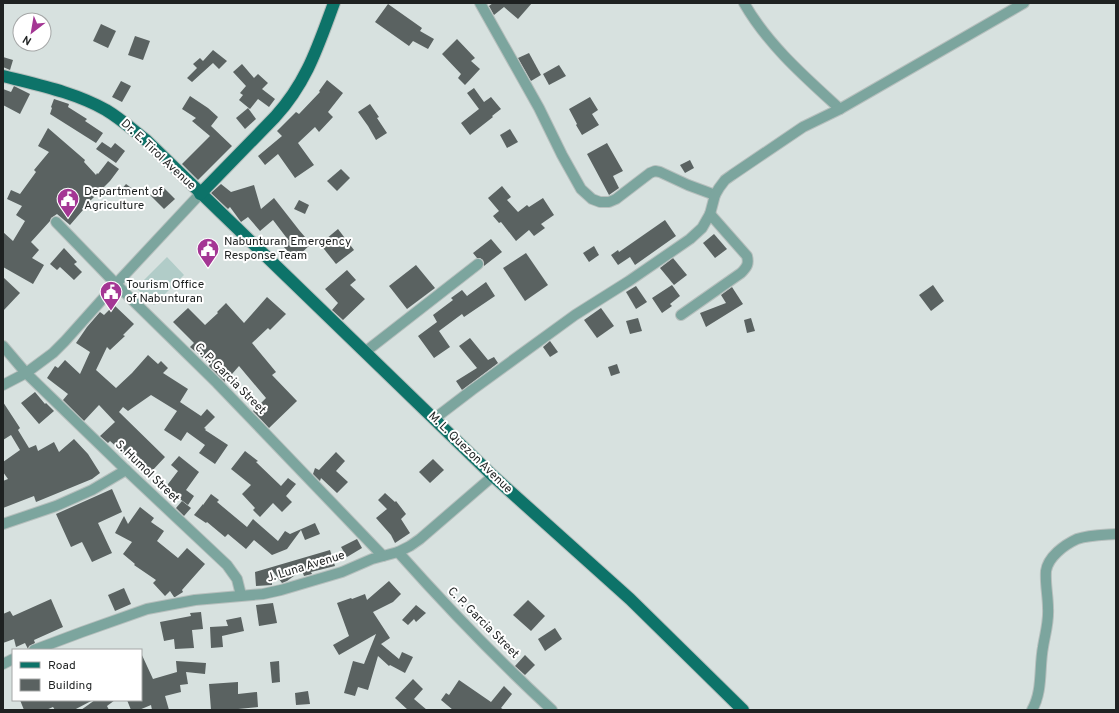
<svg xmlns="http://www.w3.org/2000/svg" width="1119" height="713" font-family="Overpass,sans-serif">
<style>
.green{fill:#b1ccc8}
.building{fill:#5a6261}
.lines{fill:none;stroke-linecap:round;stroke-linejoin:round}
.minor-casing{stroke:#b6bfbd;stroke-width:12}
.major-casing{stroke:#b6bfbd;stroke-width:14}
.minor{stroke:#7ca59e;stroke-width:10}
.major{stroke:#0d7369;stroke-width:12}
.labels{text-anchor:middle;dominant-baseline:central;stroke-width:4;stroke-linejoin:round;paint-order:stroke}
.street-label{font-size:12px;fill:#1f2222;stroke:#fff}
.poi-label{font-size:12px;fill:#1f2222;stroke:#fff;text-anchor:start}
</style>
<rect width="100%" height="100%" fill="#d7e1df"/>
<path class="green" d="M167,257L184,275L154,305L136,288Z"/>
<g class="building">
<path d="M493,3H532L518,19L504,7L494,15L489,6Z"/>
<path d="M388,4L422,28L420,31L434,39L428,49L413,41L409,46L375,22Z"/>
<path d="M101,24L116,31L108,48L93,41Z"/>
<path d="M135,36L150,41L143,60L128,55Z"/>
<path d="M457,39L475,58L471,61L480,69L465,85L458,78L461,74L442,54Z"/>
<path d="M213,50L227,61L219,69L213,63L192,82L187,78L197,68L193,64L200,58L203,61Z"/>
<path d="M529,53L541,75L531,81L518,58Z"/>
<path d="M3,57L13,60L10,70L3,67Z"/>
<path d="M242,64L254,78L258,74L268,83L262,89L275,99L269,107L258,99L250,109L239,100L243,95L240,93L246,86L233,72Z"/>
<path d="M559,65L566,76L549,85L543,74Z"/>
<path d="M327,80L343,93L328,112L333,117L319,132L315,127L298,143L314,165L295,178L278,154L265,165L258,156L282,136L277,131L296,112L299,114L320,92L319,91Z"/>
<path d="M121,81L131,86L122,102L112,97Z"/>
<path d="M14,86L30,94L20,114L3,105V89L11,92Z"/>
<path d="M474,88L484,102L491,97L501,109L492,116L493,117L470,135L461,123L479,109L467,93Z"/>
<path d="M190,96L208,108L218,117L211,126L232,146L198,180L182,164L210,136L192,121L196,118L182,109Z"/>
<path d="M590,97L598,110L592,114L599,125L582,135L576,125L577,124L569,109Z"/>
<path d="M54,99L69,104L68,107L87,119L85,121L103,133L96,143L50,114L52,108L51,107Z"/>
<path d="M370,104L379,117L377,118L387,133L376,140L368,126L358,112Z"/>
<path d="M248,108L256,119L245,129L236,118Z"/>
<path d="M48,128L85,160L84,162L96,175L97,173L98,174L108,161L119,169L110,181L82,209L83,210L70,225L57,214L51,218L50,221L31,242L39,250L32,258L44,265L33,284L3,267V232L13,241L25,221L16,215L22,206L7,199L11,190L20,194L36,172L34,170L49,152L38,146Z"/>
<path d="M510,129L518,142L507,148L500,135Z"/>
<path d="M102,142L111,148L115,143L125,151L116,163L96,149Z"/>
<path d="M607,143L623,171L613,176L619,188L609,195L587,154Z"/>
<path d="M690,160L694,168L685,173L680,165Z"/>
<path d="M341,169L350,178L337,191L327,181Z"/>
<path d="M126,184L134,190L129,197L121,190Z"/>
<path d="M221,184L231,192L254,185L261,209L274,198L299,230L311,244L295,259L283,246L289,241L273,220L260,231L248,217L241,222L230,207L228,209L211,193Z"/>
<path d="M161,185L175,199L164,209L150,195Z"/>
<path d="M502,186L511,197L507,200L518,212L527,205L529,207L543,198L554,215L541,224L545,228L534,236L529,230L516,241L501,222L499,223L493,216L499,211L488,198Z"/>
<path d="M299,200L309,205L305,214L294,209Z"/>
<path d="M665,220L676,236L635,265L630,257L618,265L611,255L618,250L619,252Z"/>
<path d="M338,229L354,250L336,264L320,244Z"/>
<path d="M714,234L727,249L715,258L703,243Z"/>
<path d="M491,239L502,252L484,266V263L483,260L480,258H477L473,253Z"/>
<path d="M594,246L599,255L589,262L583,253Z"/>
<path d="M64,248L77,262L74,264L82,272L74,280L60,267L57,270L50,264Z"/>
<path d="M526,253L548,285L525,301L503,268Z"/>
<path d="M673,258L687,275L674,285L660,268Z"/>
<path d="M416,265L435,288L407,309L389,286Z"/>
<path d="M347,270L356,280L350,285L365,299L343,320L332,310L338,303L325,289Z"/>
<path d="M3,277L20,293L3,311Z"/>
<path d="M486,282L495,296L464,317L462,314L439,331L450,347L434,358L418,336L437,322L433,315L453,300L451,298L462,290L467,296Z"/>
<path d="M672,285L680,296L670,304L672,306L662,313L652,298Z"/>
<path d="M933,285L944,301L931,311L919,295Z"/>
<path d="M636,286L647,302L636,309L626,292Z"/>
<path d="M732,287L743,304L706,327L700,313L726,303L721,295Z"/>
<path d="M267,297L286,314L270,330L268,328L252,343L276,372L272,375L297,401L269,428L253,411L266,398L239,366L225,382L209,366L210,364L190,347L194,343L173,322L188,308L205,325L218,313L217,312L226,303L244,323Z"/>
<path d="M114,305L134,324L123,335L125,336L110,350L107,347L96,370L116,388L132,373L148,355L158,364L161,361L168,368L163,373L188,389L180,402L201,416L207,409L215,417L204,428L206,429L205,430L228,445L215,464L199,453L205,445L187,432L181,441L164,430L177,411L151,395L128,411L123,407L119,412L165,457L151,472L134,455L130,459L110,441L108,443L100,436L115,422L99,405L84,421L63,400L68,394L47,378L55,366L58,368L65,360L80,374L90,352L76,343L87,327L100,312L104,315Z"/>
<path d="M601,308L614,326L597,338L584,320Z"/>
<path d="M638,318L642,331L630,334L626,321Z"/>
<path d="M751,318L755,331L747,333L744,320Z"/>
<path d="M470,338L488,360L494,357L498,363L462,390L456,381L477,368L459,346Z"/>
<path d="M550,341L558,352L550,357L543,347Z"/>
<path d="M617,364L620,373L611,376L608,367Z"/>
<path d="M35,392L45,404L46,403L54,411L39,424L21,403Z"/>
<path d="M3,402L20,428L18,430L29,448L36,445L38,451L54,442L59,452L74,439L88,454L100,473L92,479L36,502L34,496L3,508V481L8,479L3,472V462L20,450L11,435L3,440Z"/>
<path d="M245,451L258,461L256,462L281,486L288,478L296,484L286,496L292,502L282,512L273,503L260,517L253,510L255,508L242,494L251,485L231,469Z"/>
<path d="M336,452L345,461L336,471L348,482L337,493L321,478L320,481L313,474L315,468L319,470Z"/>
<path d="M179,456L199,472L186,490L194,496L188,505L165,488L178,471L171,465Z"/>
<path d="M433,459L444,470L430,483L419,472Z"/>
<path d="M112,489L122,512L98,523L112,553L92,562L82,542L71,547L56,514Z"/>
<path d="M385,493L395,502L396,501L406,514L401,519L410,533L395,543L391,535L376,518L387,509L378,500Z"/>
<path d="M211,494L219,500L217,502L247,527L253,519L278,541L285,531L290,534L315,523L320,534L305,540L301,530L287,549L272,555L254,540L246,549L228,534L225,537L207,522L206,523L194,515L203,504V505Z"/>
<path d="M182,501L191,508L184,516L176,508Z"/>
<path d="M140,507L154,518L151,522L164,531L157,541L178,558L187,548L205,564L182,590L183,592L175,597H174L170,591L165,596L153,583L156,580L134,565L135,564L123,554L132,542L115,533L124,516L128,524Z"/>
<path d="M357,539L362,548L347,557L341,547Z"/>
<path d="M330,550L335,566L311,572L312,574L304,576L302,570L287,581L282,583L271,569L272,585L256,586L255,572Z"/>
<path d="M389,581L401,594L393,602L373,612L390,638L381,644L399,659L402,652L413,657L405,673L390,665L389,666L378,656L368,690L358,687L355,696L344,693L353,661L364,664L376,634L339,655L333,645L349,636L337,603L351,598L352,599L365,594L367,600Z"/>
<path d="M124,588L131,604L115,611L108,595Z"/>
<path d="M51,599L63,627L34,640L35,643L29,646L28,649L25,643L16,647L14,639L3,643V614L10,611L13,616Z"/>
<path d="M528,600L545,616L531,631L513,615Z"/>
<path d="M273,603L277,623L259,626L256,605Z"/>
<path d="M416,605L426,613L416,622L414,619L408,625L402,620Z"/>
<path d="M201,612L203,629L192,630L194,648L175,649L174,639L164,641L160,622L191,616L190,613Z"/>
<path d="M241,617L244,631L222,636L223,647L211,648L210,627L228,626L226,620Z"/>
<path d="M555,628L562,639L545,651L538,639Z"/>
<path d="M141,653L153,679L177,672L176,661L206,663L205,674L186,672L188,684L180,685L181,692L165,696L169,710H152L151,705L139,710H131L127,700H141Z"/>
<path d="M525,655L535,665L525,675L515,666Z"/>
<path d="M279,661L280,682L272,683L270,662Z"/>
<path d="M413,679L423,689L414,699L427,710H408L395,698Z"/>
<path d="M459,680L491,702L504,686L512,694L501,708L504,710H453L441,700L446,693L449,695Z"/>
<path d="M238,682V694L257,692L258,707L228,710H211L209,684Z"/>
<path d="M308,691L310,704L296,705L295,693Z"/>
<path d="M20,700H93L74,710H55L53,707L46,710H24Z"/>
<path d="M95,700H115L107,706L109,710H81Z"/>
</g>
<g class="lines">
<g class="minor-casing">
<g id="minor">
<path d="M480,3L539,108L562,155L581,189L592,199L600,202H609L616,199L650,173L655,171L660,172L688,185L715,195"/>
<path d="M744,3C768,45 805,77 840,109"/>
<path d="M56,222L116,284L217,383L383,556"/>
<path d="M681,315L741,273C747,267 749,264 747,256L710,214"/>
<path d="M3,346L26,373L126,470L227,565L237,579L241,595"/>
<path d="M365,352L478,264"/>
<path d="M3,385L26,373L53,353L65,341L116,284L200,194"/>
<path d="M434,419L472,390L575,315L629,281L690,239L702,228L710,214L715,195L719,188L725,180L732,175L803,127L840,109L1024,3"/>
<path d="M3,524L56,506L92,490L126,470"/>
<path d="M398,552C447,607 498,660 552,710"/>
<path d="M34,650L82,632L147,609L195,600L263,594L281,590L342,572L372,559L398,552L410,546L420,539L493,476"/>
<path d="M3,664L13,659"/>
<path d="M1032,710C1043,691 1039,668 1043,647C1045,634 1049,622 1048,608C1048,596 1045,583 1046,571C1048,557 1064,545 1077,539C1089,535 1103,535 1116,534"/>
</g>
</g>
<g class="major-casing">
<g id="major">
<path d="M3,76C38,85 74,92 106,110C121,119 133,130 146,140L493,476L630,599L743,710"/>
<path d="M200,194L275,117C307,82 318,46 334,3"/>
</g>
</g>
<use href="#minor" class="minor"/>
<use href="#major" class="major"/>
</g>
<defs>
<g id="civic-pin" transform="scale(1.15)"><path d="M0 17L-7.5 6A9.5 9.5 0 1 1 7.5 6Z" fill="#a43694" stroke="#fff"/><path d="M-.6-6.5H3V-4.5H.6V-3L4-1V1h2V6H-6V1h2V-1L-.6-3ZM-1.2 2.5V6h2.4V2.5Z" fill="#fff"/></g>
</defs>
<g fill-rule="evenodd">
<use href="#civic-pin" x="68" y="199"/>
<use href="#civic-pin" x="208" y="249"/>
<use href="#civic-pin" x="111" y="292"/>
</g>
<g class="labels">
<g class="street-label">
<text transform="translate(158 155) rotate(43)">Dr. E. Tirol Avenue</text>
<text transform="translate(230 379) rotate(45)">C. P. Garcia Street</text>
<text transform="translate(470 453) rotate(44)">M. L. Quezon Avenue</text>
<text transform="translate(147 472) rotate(44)">S. Humol Street</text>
<text transform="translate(306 567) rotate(-17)">J. Luna Avenue</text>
<text transform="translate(483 623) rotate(45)">C. P. Garcia Street</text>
</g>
<g class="poi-label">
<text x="84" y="192">Department of<tspan x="84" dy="14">Agriculture</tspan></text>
<text x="224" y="242">Nabunturan Emergency<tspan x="224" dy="14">Response Team</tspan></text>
<text x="126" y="285">Tourism Office<tspan x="126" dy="14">of Nabunturan</tspan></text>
</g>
</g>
<rect width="1119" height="713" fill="none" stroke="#1f2222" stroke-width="8"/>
<rect x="12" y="649" width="130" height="52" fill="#ffffff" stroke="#a5a7a7"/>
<rect x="20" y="662" width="20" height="6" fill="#0d7369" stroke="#a5a7a7"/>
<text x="48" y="669" font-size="12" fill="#1f2222">Road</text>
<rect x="20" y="679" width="20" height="12" fill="#5a6261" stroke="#a5a7a7"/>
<text x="48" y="689" font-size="12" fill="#1f2222">Building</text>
<g transform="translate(32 32) rotate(211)"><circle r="19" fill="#ffffff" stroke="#a5a7a7"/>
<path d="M0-3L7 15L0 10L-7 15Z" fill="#a43694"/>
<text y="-6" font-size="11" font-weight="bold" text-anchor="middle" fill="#1f2222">N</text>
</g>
</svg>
